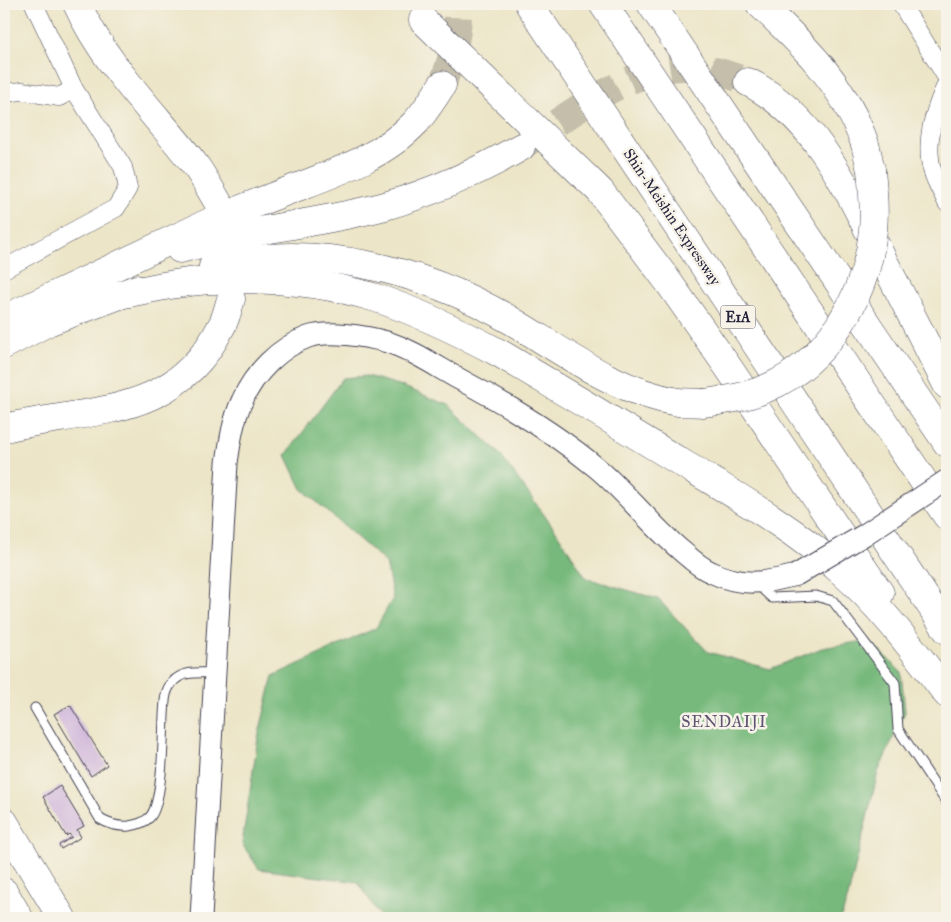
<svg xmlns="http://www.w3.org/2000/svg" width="951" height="922" font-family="'IM FELL Great Primer',serif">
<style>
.forest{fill:#77b97c;stroke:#4c6e5c}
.building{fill:#cdb2da}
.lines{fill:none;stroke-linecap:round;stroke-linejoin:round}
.motorway-tunnel{stroke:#c4beab;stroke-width:28;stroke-dasharray:28 14;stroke-linecap:butt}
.service-casing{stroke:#403f50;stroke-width:11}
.minor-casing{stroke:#403f50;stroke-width:19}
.tertiary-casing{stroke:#403f50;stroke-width:23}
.motorway-casing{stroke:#403f50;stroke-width:29}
.service{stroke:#fff;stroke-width:9}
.minor{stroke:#fff;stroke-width:18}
.tertiary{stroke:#fff;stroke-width:21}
.motorway{stroke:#fff;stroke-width:28}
.tertiary-bridge-casing{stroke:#403f50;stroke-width:23;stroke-linecap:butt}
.motorway-bridge-casing{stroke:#403f50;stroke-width:29;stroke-linecap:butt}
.tertiary-bridge{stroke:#fff;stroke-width:21}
.motorway-bridge{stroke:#fff;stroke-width:28}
.labels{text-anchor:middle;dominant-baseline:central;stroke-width:5;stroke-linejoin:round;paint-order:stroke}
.shield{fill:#f7f3e8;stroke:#62616f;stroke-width:1}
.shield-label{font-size:14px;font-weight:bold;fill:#22223b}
.street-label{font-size:15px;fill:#22223b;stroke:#f7f3e8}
.neighbourhood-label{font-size:16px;letter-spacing:1px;fill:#5e5473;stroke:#f7f3e8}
</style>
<rect width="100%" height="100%" fill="#f7f3e8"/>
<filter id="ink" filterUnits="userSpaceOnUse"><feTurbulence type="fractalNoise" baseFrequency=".02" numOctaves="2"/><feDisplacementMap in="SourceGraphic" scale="10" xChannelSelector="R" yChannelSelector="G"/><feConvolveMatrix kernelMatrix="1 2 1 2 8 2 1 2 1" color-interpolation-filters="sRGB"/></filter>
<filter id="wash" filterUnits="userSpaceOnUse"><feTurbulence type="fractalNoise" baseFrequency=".0096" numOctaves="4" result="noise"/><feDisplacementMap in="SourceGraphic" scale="20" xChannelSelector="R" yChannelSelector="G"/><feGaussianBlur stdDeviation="1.12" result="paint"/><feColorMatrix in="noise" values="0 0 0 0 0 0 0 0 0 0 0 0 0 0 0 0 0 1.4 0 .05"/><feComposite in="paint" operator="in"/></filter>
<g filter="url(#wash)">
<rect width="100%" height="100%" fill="#ece5c7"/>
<path class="forest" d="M367,376L399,385L448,405L498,452L556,531L586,578L658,599L708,652L770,669L822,648L869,640L901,672L905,712L878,772L848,897L841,918H381L358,882L259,869L242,844L258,738L273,676L376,628L393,598L386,563L302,489L286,455L343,378Z"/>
<g id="blocks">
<g class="building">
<path d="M70,705L107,765L91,776L54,714Z"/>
<path d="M60,786L84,826L77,830L81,837L61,849L59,845L72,837L69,834L66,836L43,797Z"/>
</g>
</g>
</g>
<g filter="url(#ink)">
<use href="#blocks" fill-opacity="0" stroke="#403f50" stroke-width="1"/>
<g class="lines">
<g class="motorway-tunnel">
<path d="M442,85C453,58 459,33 458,4"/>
<path d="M522,146C567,117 630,67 685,67C707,67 728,74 748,82"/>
</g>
<g class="service-casing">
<g id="service">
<path d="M757,584L772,598L816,596L833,601L895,683L898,729L947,803"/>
<path d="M35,708L100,819C110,825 118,827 129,826C136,825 145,822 150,817C163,802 163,737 164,715C165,704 164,691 172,683C182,670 200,673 215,673"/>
</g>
</g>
<g class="minor-casing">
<g id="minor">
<path d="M901,4L947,78"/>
<path d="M947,83C936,107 927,132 930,159C931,174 941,190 947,203"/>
<path d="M4,93L22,91L59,97L74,89"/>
<path d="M4,269L116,208L128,188L123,167L74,89L34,4"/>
</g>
</g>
<g class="tertiary-casing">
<path id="tertiary" d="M201,918L227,463C230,442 233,420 242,401C254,373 280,347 308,337C329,330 366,336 387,342C413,350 437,367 461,380C508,405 556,434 597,468C628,494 652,527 684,553C692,560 701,568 711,572C741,587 766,583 796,575"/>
</g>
<g class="motorway-casing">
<g id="motorway">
<path d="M77,4C105,65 154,112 195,165C204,177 211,191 219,204"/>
<path d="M529,4L947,630"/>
<path d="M603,4L947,516"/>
<path d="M651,4L947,443"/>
<path d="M760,4C803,45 840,79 862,136C867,147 868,159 871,170"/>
<path d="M423,20L600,191L667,280L728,367L880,593"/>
<path d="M748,82C817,117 850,194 883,260C905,302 926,344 947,385"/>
<path d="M180,249C200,244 219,239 239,235C288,225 337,219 385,206C433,192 478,172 521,147"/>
<path d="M213,266C315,242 423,269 512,321C564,352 617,392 678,402C686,403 696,402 704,403"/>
<path d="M119,295C150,289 182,281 213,280C267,277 324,282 376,298C419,312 460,332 501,354C561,390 622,426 682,463C737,496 793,528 841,571C882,607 914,651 947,694"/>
<path d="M4,319L212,221C238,210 264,200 290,190C334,173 383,157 416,122C426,110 434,98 442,85"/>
<path d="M4,345L48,322L136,289"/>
<path d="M4,428C89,408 175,419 221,327C226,319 228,308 231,299"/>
<path d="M4,822L62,918"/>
<path d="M4,892L19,918"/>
</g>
</g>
<use href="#service" class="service"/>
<use href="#minor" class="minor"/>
<use href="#tertiary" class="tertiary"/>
<use href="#motorway" class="motorway"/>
<g class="tertiary-bridge-casing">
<path id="tertiary-bridge" d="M796,575L864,535L947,480"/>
</g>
<g class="motorway-bridge-casing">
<path id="motorway-bridge" d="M704,403C726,400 747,397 767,388C828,362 867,294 873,230C875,210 873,190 871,170"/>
</g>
<use href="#tertiary-bridge" class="tertiary-bridge"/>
<use href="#motorway-bridge" class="motorway-bridge"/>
</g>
</g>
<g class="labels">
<rect class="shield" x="720.5" y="305.5" width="35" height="23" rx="4"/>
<g class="shield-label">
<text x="738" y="317">E1A</text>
</g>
<g class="street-label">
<text transform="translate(672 217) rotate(56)">Shin-Meishin Expressway</text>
</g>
<g class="neighbourhood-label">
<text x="724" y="721">SENDAIJI</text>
</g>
</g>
<rect width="951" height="922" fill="none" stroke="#f7f3e8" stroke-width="20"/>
</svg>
